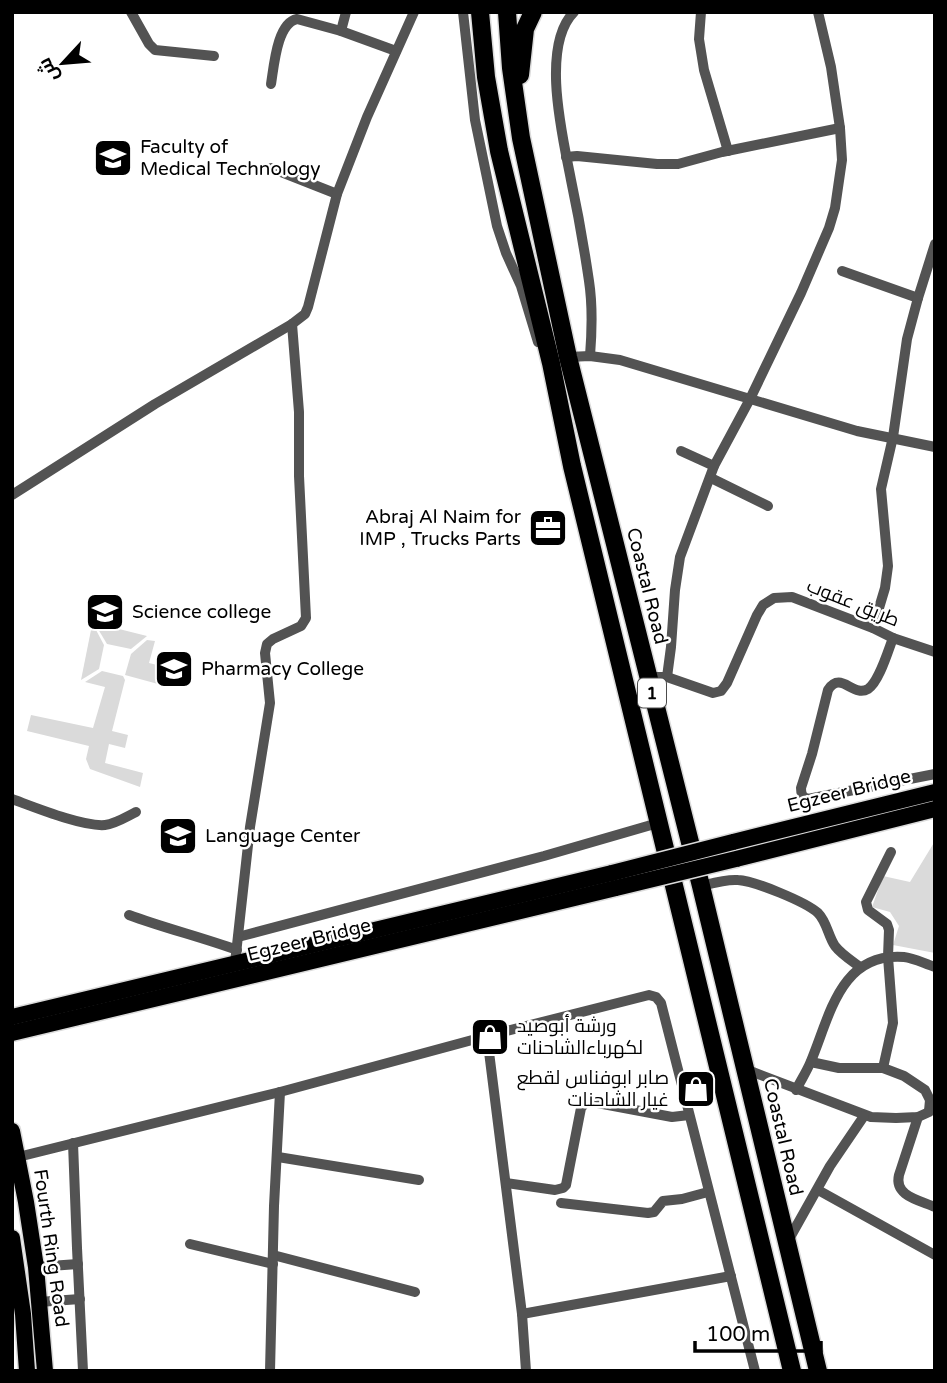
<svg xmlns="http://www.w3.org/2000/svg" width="947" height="1383" font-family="'Varela Round',Cairo,sans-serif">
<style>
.green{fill:#dadada}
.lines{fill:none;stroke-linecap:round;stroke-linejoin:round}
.primary-casing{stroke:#dbdbdb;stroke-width:19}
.highway-casing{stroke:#dbdbdb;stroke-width:21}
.street{stroke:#535353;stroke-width:10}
.primary{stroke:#000;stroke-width:16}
.highway{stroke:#000;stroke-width:18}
.primary-bridge-casing{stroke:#dbdbdb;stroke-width:19;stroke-linecap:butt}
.primary-bridge{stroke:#000;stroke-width:16}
.labels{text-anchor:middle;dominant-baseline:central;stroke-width:5;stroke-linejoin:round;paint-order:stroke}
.shield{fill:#fff;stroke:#4c4c4c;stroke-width:2}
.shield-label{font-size:18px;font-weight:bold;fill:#000}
.poi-label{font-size:19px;fill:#000;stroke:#fff;text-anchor:start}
.street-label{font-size:19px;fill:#000;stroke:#fff}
</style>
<rect width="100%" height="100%" fill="#fff"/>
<g class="green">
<path d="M99,624L147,636L131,649L107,644L98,629Z"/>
<path d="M91,630H96L104,645L99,669L81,680Z"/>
<path d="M147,640L155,641L149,663L174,669L169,687L125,675L131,654Z"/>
<path d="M102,671L123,676L125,680L112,731L128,735L125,748L109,744L105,763L143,773L140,787L90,769L86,759L89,746L27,731L31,715L93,728L105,687L85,682Z"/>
<path d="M935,841V953L893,945L899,926L890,912L872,907L883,876L910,882Z"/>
</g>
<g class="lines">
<g class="primary-casing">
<g id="primary">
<path d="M733,842L935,792"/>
<path d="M736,859L935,809"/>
<path d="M12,1017L612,873"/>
<path d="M12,1033L616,888"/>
<path d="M12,1131L26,1202L36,1267L45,1371"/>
<path d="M12,1238L23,1314L27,1371"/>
</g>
</g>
<g class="highway-casing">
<g id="highway">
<path d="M480,12L486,77L499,151L551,363L572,466L792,1371"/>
<path d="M507,12L511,68L521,138L568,357L701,886L818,1371"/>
<path d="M520,75L525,29L533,12"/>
</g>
</g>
<g class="street">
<path d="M131,12L149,44L155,50L214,56"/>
<path d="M463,12L475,120L497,226L506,253L521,286L538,342"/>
<path d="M574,12C540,46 563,138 571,180C578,213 584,247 589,281C593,307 592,331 590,356"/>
<path d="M701,12L699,39L704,70L728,151"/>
<path d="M341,31L346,12"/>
<path d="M271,84C274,66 277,23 297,19L341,31L396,51"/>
<path d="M566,157L577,156L657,164H678L722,152L840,128"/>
<path d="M271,168L337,194"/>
<path d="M842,271L918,298"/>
<path d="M568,357L590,356L620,360L857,431L935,447"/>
<path d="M681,451L714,466"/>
<path d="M711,478L768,506"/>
<path d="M12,495L155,404L292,324L305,314L308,307L337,194L367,117L414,12"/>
<path d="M873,628L885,588L888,566L881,489L893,437L907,339L918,298L935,244"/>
<path d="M893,638C888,651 879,682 868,689C853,698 841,670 828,690L812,754L801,788C801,794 802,797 808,799L935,774"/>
<path d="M648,677H667L713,693L721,691L727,683L757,615L763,605L774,598L792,597L873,628L893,638L935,652"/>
<path d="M667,677L671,647L675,590L680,557L714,466L750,399L801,293L829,228L835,208L842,160L840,128L831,67L818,12"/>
<path d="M12,799C34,807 83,827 105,825C115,824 126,817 136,812"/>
<path d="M701,886C713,883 726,879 738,880C755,881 806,902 818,913C827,922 828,936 835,946C841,954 852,961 860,967"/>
<path d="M129,915C164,928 201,937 237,950"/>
<path d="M238,937L544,856L658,823"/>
<path d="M235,963L250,827L270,703L265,653L267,644L273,639L301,626L306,618L299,476V412L292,324"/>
<path d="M487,1036L522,1314L526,1371"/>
<path d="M811,1062L839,1068H883L891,1071L904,1076L925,1090L930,1100L929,1111"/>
<path d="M883,1068L893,1023L888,957L889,930L887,924L868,910L866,902L891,852"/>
<path d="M745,1069L871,1117L896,1118L918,1117L929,1112L935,1104"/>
<path d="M796,1090C801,1080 807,1071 811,1061C830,1016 840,952 904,957C914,958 925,964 935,967"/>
<path d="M918,1117L899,1175C894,1196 919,1200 935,1207"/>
<path d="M73,1143L77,1248L83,1371"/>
<path d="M18,1157L280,1092L487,1036L649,995L656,997L661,1003L755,1371"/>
<path d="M278,1157L419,1180"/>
<path d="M506,1183L555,1190L563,1188L566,1185L581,1108L587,1101L672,1117L689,1115"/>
<path d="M818,1190L935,1255"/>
<path d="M561,1203L648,1213L654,1212L663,1201L682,1199L708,1192"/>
<path d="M788,1241L830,1166L864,1116"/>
<path d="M190,1244L273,1264"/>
<path d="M273,1255L415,1292"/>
<path d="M36,1267L78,1264"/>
<path d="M39,1302L80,1299"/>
<path d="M522,1314L731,1276"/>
<path d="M270,1371L274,1206L280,1092"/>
</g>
<use href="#primary" class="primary"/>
<use href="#highway" class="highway"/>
<g class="primary-bridge-casing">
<g id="primary-bridge">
<path d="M612,873L733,842"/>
<path d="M616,888L736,859"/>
</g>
</g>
<use href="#primary-bridge" class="primary-bridge"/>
</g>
<defs>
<g id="university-square" transform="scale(2.0125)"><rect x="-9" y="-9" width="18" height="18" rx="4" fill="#000" stroke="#fff"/><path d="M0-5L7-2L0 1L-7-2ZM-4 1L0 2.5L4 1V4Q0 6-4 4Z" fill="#fff"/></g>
<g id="office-square" transform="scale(2.0125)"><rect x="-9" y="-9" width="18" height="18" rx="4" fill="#000" stroke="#fff"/><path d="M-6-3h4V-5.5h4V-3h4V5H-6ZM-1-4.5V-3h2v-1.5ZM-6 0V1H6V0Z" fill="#fff"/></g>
<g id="shop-square" transform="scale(2.0125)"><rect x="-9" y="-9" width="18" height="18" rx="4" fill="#000" stroke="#fff"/><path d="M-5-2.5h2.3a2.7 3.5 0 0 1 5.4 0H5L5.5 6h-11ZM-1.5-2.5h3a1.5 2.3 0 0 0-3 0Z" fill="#fff"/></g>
</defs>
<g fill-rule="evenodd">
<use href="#university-square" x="113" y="158"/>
<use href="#office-square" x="548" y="528"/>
<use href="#university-square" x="105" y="612"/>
<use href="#university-square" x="174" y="669"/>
<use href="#university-square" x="178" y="836"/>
<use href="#shop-square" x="490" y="1037"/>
<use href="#shop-square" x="696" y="1089"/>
</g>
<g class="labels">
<rect class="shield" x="638" y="678.5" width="28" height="29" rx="5"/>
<g class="shield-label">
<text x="652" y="693">1</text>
</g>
<g class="poi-label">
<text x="140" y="147">Faculty of<tspan x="140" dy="22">Medical Technology</tspan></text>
<text x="521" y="517" text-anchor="end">Abraj Al Naim for<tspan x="521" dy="22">IMP , Trucks Parts</tspan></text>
<text x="132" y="612">Science college</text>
<text x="201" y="669">Pharmacy College</text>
<text x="205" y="836">Language Center</text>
<text x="517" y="1026">ورشة أبوصيد<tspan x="517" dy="22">لكهرباءالشاحنات</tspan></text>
<text x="669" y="1078" text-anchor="end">صابر ابوفناس لقطع<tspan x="669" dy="22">غيار الشاحنات</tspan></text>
</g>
<g class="street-label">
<text transform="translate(647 586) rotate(76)">Coastal Road</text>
<text transform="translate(853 603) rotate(22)">طريق عقوب</text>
<text transform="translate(849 791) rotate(-14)">Egzeer Bridge</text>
<text transform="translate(309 940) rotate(-14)">Egzeer Bridge</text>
<text transform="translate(783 1137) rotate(77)">Coastal Road</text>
<text transform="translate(51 1248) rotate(82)">Fourth Ring Road</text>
</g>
</g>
<rect width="947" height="1383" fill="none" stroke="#000000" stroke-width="28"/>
<g transform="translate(63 63) rotate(244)" stroke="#ffffff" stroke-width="5" paint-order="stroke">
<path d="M0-5L12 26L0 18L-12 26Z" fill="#000000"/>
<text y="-10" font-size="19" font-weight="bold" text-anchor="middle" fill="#000000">ش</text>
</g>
<path d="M695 1341v10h126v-10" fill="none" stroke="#000000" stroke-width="3.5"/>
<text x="706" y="1341" font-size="21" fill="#000000" stroke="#ffffff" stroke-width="5" paint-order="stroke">100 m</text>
</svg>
